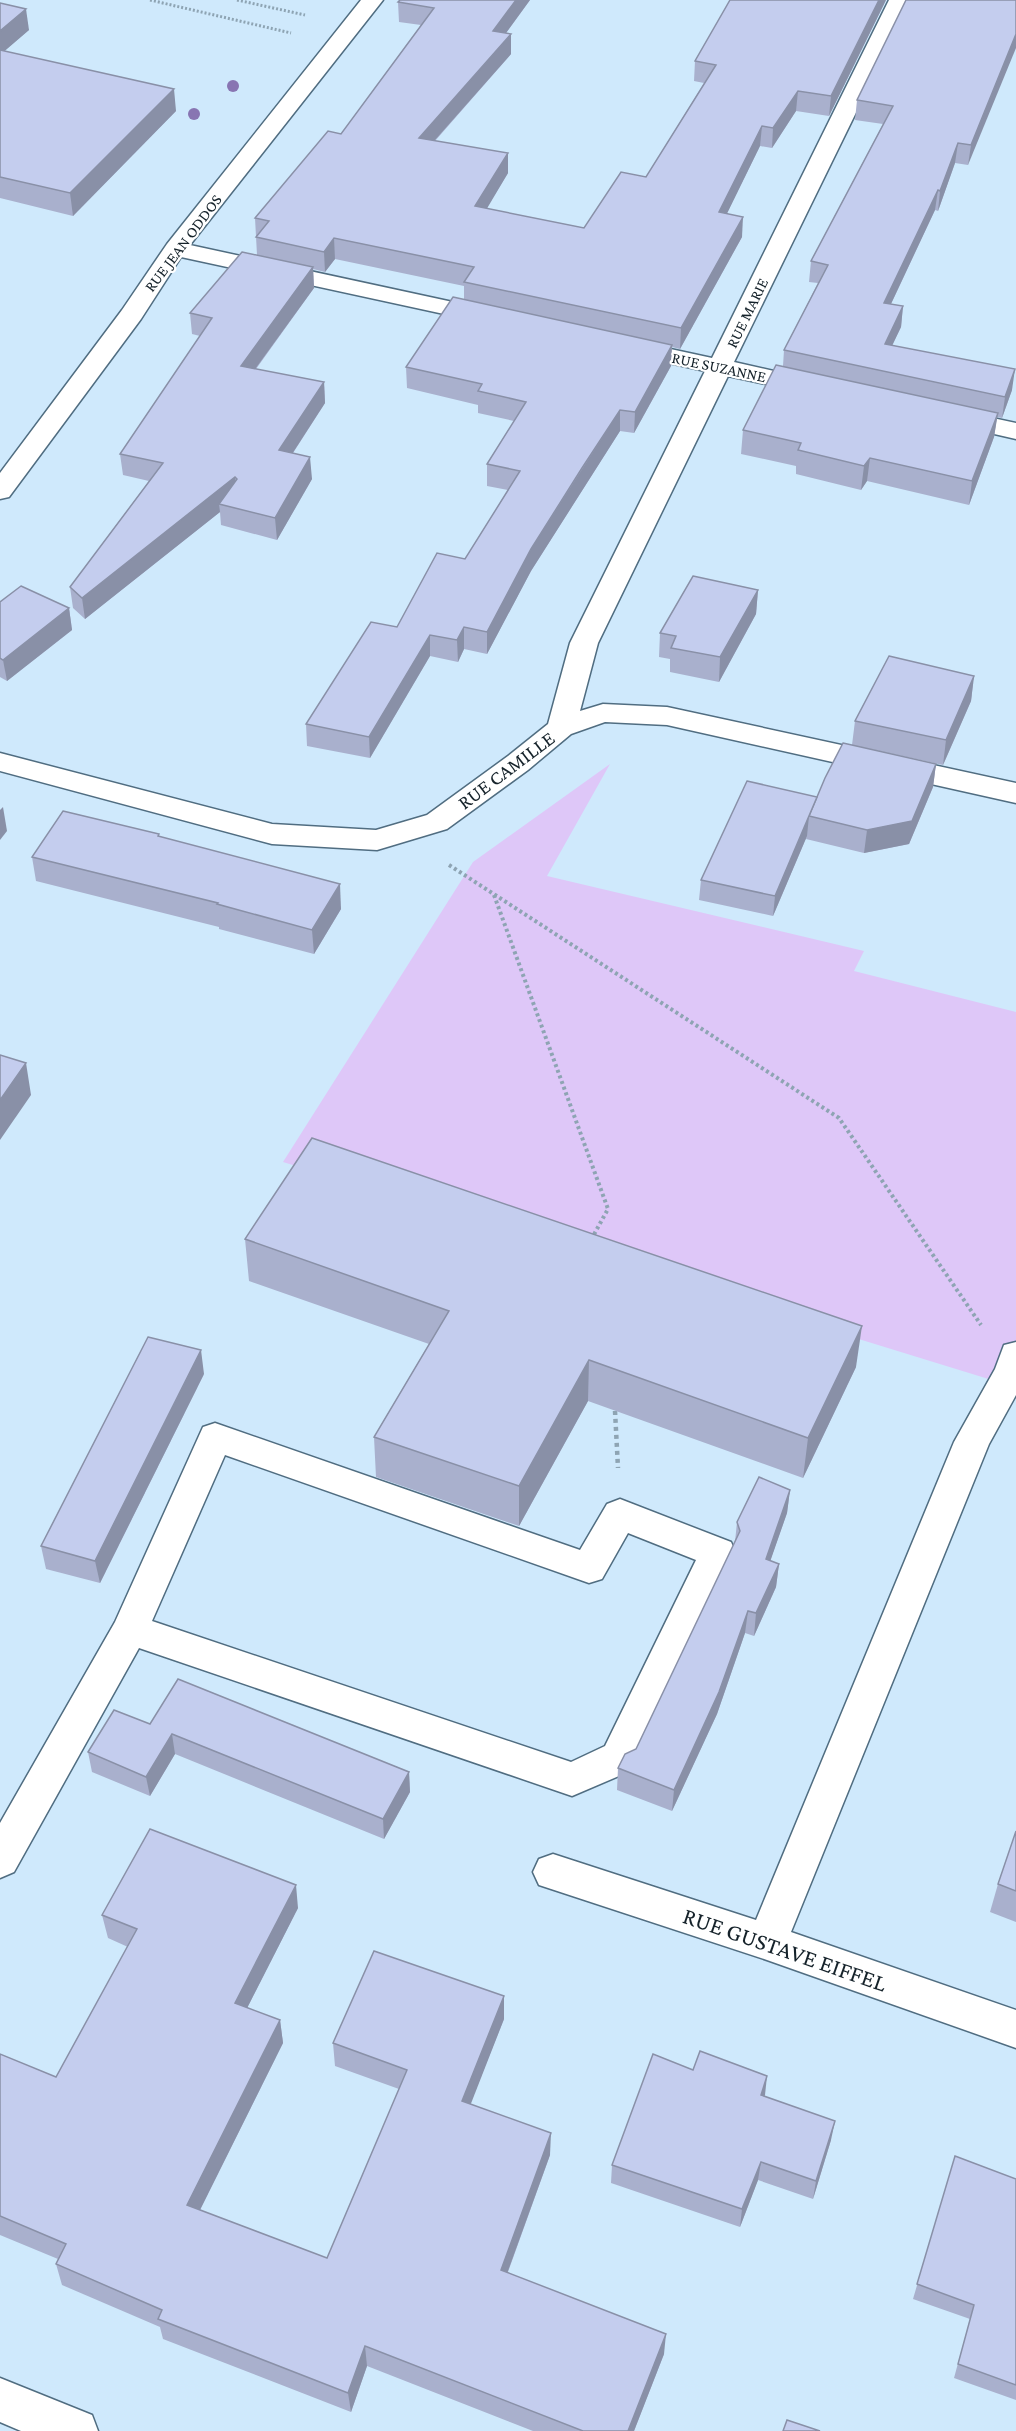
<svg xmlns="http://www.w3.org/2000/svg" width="1016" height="2431" font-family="'Crimson Pro',serif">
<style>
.green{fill:#dec7f8}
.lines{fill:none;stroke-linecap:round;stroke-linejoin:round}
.street-casing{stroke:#506d81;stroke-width:3}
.path-far2{stroke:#8ea4b3;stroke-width:3;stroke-dasharray:2 2;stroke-linecap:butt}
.path-far1{stroke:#8ea4b3;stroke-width:4;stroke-dasharray:3 3;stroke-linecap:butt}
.path{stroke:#8ea4b3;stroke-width:4.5;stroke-dasharray:4 4;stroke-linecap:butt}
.street{fill:#fff;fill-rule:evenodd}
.tree{fill:#8875b2}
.wall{fill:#a9b0cd}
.shaded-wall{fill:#8990a7}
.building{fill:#c4cdee;stroke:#8990a7;stroke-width:1.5}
.labels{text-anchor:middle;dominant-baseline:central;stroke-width:4.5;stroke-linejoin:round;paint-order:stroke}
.far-street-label{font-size:16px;fill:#15222a;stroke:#fff}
.street-label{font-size:20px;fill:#15222a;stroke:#fff}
.near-street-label{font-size:24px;fill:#15222a;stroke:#fff}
</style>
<rect width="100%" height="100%" fill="#cfe9fc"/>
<path class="green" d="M610,764L547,876L864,951L854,971L1016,1012V1355L1008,1385L283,1162L473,862Z"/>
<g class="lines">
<g class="street-casing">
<g id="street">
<path d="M361,0H383L190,245L499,312L502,317L499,322L490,324L181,257L141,319L9,497L0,499V473L122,310L167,244Z"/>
<path d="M889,0H911L734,362L822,382L825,387L822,392L813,394L728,376L598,643L580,711L603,704L667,707L1016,783V803L667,725L605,722L571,734L528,770L447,829L377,850L272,844L0,771V753L272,824L376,830L427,815L508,756L548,724L570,643L705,371L620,352L617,347L620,342L629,340L712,358Z"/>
<path d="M951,409L1016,423V439L942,422L938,417L942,412Z"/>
<path d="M1016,1342V1395L989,1444L791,1932L1016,2010V2048L767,1960L539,1885L533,1872L539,1859L553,1854L756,1920L954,1442L995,1369L1004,1345Z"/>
<path d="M215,1423L580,1550L607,1504L620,1499L731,1542L736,1553L633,1770L572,1796L139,1648L14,1872L0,1878V1823L115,1622L203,1427ZM225,1455L589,1583L602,1579L628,1533L696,1560L605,1746L571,1762L152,1621Z"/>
<path d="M0,2378L92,2415L98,2431H21L0,2422Z"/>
</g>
</g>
<g class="path-far2">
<path d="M150,0L291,33"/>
<path d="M237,0L305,15"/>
</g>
<g class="path-far1">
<path d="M449,865L839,1118L981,1325"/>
<path d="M494,895L608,1209L592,1238"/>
<path d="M615,1407V1413"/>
</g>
<path class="path" d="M615,1411L618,1468"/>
<use href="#street" class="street"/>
</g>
<g class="tree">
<circle cx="233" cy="86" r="6"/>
<circle cx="194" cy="114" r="6"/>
</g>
<g class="wall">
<path d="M400,0H530L506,33L511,54L435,141L508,173L486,209L584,228L646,177L704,83L694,81L695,61L886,0L829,116L796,111L772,148L760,146L727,213L742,237L680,349L672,347L671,366L634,433L620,431L531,571L487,654L464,649L458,662L430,656L370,758L307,746L306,724L397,627L465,559L508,490L487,486V464L514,421L478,413V405L407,388L406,367L464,300V286L335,259L325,272L313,269L314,288L256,369L324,382L325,403L293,453L312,479L277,540L221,525L220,512L85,619L73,608L70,587L149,481L123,475L120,454L200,336L192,334L190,313L257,255L255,218L341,134L421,25L399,22L398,2Z"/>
<path d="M1016,0L968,165L955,163L938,211L935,210L891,304L903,306L901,327L892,345L1012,390L1002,418L997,417L994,437L969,505L867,481L861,490L796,474V466L741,454L743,430L783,366L784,350L818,283L809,282L811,261L883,124L855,120L857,100Z"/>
<path d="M0,3L29,30L4,51L176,111L73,216L0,198Z"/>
<path d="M758,590L756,614L719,682L670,672V659L659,657L660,633Z"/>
<path d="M0,602L69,608L72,630L7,681L0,677Z"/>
<path d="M974,676L971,701L943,765L852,745L855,721Z"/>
<path d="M936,764L933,787L909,844L864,853L806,839L807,836L773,916L699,900L701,880L817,797Z"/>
<path d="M159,836L341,909L314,954L219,929V927L36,881L32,857Z"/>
<path d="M245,1239L856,1367L803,1478L588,1401L519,1526L376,1477L374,1437L429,1344L249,1281Z"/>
<path d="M204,1374L100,1583L46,1569L41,1546Z"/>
<path d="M790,1490L787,1513L770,1561L779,1564L776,1587L754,1636L745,1633L717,1714L672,1811L617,1790L618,1768L636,1749L735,1542L737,1522Z"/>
<path d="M150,1724L409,1772L410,1792L384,1839L175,1754L150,1796L92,1772L88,1752Z"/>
<path d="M1016,1831V1922L990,1912L998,1884Z"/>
<path d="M298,1908L247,2008L280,2020L283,2043L200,2210L327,2258L399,2089L335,2066L333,2043L504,1996V2019L470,2104L550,2155L508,2272L664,2354L634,2431H533L367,2366L351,2412L163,2339L160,2327L62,2285L56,2264L58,2259L0,2235V2054L56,2077L128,1947L108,1938L102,1915Z"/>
<path d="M764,2096L831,2140L813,2199L758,2180L740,2227L611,2183L612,2165Z"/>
<path d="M955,2156L1016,2179V2400L954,2378L970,2319L913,2299Z"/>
</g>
<g class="shaded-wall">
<path d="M516,0H530L493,51V31Z"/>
<path d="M879,0H886L829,116L831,96Z"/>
<path d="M26,9L29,30L0,55V31Z"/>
<path d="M511,34V54L419,158V138Z"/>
<path d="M1016,34V48L968,165L971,145Z"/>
<path d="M174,89L176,111L73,216L70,193Z"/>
<path d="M798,91L796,111L772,148L773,128Z"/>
<path d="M762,126L760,146L718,232L719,212Z"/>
<path d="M958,143L955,163L938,211L940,191Z"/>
<path d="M508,153V173L476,227L475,206Z"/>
<path d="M938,190L935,210L882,323L884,303Z"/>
<path d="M743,217L742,237L680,349L681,328Z"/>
<path d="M334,238L335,259L325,272L324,252Z"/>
<path d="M313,267L314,288L242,387L241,366Z"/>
<path d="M903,306L901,327L883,365L885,344Z"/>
<path d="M672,345L671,366L634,433L635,412Z"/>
<path d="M1015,369L1012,390L1002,418L1005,397Z"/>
<path d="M324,382L325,403L281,471L279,450Z"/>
<path d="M620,410V431L531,571L487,654V632L531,549Z"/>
<path d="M998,413L994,437L969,505L972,481Z"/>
<path d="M310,457L312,479L277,540L275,518Z"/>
<path d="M870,458L867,481L861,490L864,466Z"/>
<path d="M235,477L237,499L219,504L220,512L85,619L82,598Z"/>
<path d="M758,590L756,614L719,682L720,657Z"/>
<path d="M69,608L72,630L7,681L3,660Z"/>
<path d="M464,627V649L458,662L457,640Z"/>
<path d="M430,635V656L370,758L369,737Z"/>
<path d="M974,676L971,701L943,765L946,740Z"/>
<path d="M936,764L933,787L909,844L864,853L867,830Z"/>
<path d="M3,807L7,831L0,840V810Z"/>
<path d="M809,816L807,836L773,916L775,896Z"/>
<path d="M340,884L341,909L314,954L312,930Z"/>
<path d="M26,1063L31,1095L0,1140V1100Z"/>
<path d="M862,1326L856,1367L803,1478L808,1438Z"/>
<path d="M201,1350L204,1374L100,1583L95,1561Z"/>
<path d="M589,1360L588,1401L519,1526V1486Z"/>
<path d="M790,1490L787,1513L763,1582L766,1559Z"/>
<path d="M779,1564L776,1587L754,1636L756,1613Z"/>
<path d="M748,1611L745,1633L717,1714L672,1811L674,1790Z"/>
<path d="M172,1734L175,1754L150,1796L146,1777Z"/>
<path d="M409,1772L410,1792L384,1839L383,1819Z"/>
<path d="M296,1885L298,1908L238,2026L235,2003Z"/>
<path d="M504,1996V2019L463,2124L462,2101Z"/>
<path d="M280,2020L283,2043L192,2226L187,2205Z"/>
<path d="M767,2076L765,2095L758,2114L761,2095Z"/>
<path d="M835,2121L831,2140L813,2199L816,2181Z"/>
<path d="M551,2133L550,2155L501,2290V2270Z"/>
<path d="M761,2162L758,2180L740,2227L742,2209Z"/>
<path d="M666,2334L664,2354L634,2431H628Z"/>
<path d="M365,2346L367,2366L351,2412L348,2393Z"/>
</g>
<g class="building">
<path d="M400,0H516L493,31L511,34L419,138L508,153L475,206L584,228L621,172L646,177L716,65L695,61L730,0H879L831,96L798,91L773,128L762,126L719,212L743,217L681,328L464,282L474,267L334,238L324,252L256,237L269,221L255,218L328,131L341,134L434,8L398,2Z"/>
<path d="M906,0H1016V34L971,145L958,143L940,191L938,190L884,303L903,306L885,344L1015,369L1005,397L784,350L828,265L811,261L893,106L857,100Z"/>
<path d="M0,3L26,9L0,31Z"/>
<path d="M0,50L174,89L70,193L0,177Z"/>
<path d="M242,252L313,267L241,366L324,382L279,450L310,457L275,518L219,504L237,479L235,477L82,598L70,587L163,463L120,454L212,318L190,313Z"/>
<path d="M453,297L672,345L635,412L620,410L582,468L531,549L487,632L464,627L457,640L430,635L369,737L306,724L371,622L397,627L437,553L465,559L520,471L487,464L526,402L478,391L482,384L406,367Z"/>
<path d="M776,365L998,413L972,481L870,458L864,466L798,450L801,443L743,430Z"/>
<path d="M693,576L758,590L720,657L671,648L676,636L660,633Z"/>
<path d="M21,586L69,608L3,660L0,658V602Z"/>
<path d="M889,656L974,676L946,740L855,721Z"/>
<path d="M843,743L936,764L912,821L867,830L809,816L825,778Z"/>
<path d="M747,781L817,797L775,896L701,880Z"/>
<path d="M63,811L159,834L158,836L340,884L312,930L217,904L218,903L32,857Z"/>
<path d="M0,1055L26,1063L0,1100Z"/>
<path d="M312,1138L862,1326L808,1438L589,1360L519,1486L374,1437L449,1311L245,1239Z"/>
<path d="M148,1337L201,1350L95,1561L41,1546Z"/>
<path d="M759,1477L790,1490L766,1559L779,1564L756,1613L748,1611L719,1692L674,1790L618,1768L625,1754L636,1749L740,1531L737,1522Z"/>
<path d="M178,1679L409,1772L383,1819L172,1734L146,1777L88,1752L114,1710L150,1724Z"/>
<path d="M150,1829L296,1885L235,2003L280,2020L187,2205L327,2258L407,2070L333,2043L374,1951L504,1996L462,2101L551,2133L501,2270L666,2334L628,2431H583L365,2346L348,2393L158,2319L162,2310L56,2264L66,2244L0,2216V2054L56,2077L137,1929L102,1915Z"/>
<path d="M1016,1831V1891L998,1884Z"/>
<path d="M700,2051L767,2076L761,2095L835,2121L816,2181L761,2162L742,2209L612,2165L653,2054L693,2070Z"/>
<path d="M955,2156L1016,2179V2385L958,2364L974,2305L917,2284Z"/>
<path d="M787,2420L820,2431H783Z"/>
</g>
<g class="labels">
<g class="far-street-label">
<text transform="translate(183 243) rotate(-53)">RUE JEAN ODDOS</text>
<text transform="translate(747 313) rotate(-64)">RUE MARIE</text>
<text transform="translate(719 367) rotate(12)">RUE SUZANNE</text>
</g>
<g class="street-label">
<text transform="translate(506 770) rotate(-37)">RUE CAMILLE</text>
</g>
<g class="near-street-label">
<text transform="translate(785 1949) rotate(19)">RUE GUSTAVE EIFFEL</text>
</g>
</g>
</svg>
